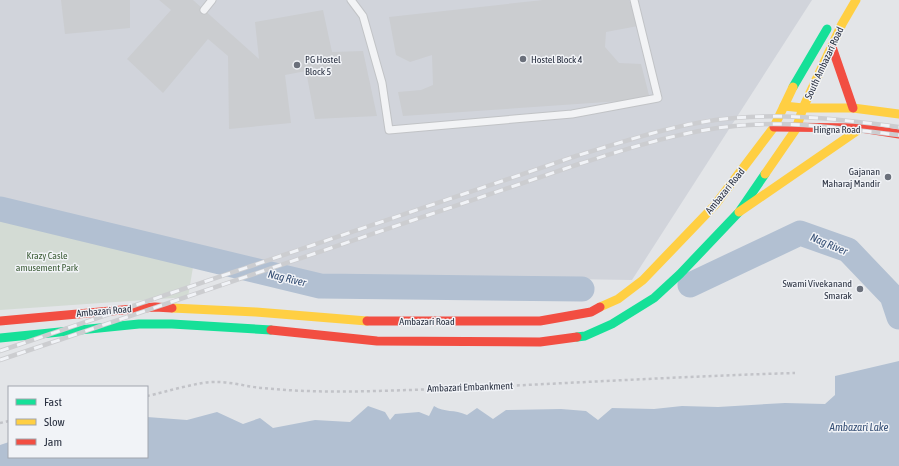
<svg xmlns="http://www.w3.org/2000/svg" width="899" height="466" font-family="'Asap Condensed',sans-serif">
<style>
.built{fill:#d1d4db}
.green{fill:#d3dbd4}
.water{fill:#b2c0d2}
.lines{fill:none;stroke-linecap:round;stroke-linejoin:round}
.river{stroke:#b2c0d2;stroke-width:25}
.building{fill:#cbcdd0}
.lane-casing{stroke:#c1c3c6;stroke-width:9}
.path{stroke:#c2c3c8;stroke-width:2.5;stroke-dasharray:3 3;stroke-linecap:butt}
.lane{stroke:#f2f3f5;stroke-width:7}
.fast{stroke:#16e098;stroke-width:9}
.slow{stroke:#ffcf43;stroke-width:9}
.jam{stroke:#f24e42;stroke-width:9}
.rail-casing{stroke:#cccdd0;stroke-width:4.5}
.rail{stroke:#f1f3f7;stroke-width:3;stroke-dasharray:9;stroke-linecap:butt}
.poi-dot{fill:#6b707b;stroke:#f1f3f7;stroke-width:1.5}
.labels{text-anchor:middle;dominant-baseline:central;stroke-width:3;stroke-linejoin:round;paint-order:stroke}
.poi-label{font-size:10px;fill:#2a3141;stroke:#f1f3f7;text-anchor:start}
.street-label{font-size:10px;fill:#2a3141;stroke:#f1f3f7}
.park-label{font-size:10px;fill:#3d5d37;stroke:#f1f3f7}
.water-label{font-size:11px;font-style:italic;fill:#344e74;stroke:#f1f3f7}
</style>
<rect width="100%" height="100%" fill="#e3e5e8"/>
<path class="built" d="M0,0H812L632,280L306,275L0,203Z"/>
<path class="green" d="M0,203L196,249L188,297L0,310Z"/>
<path class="water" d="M899,361V466H0V445L9,442V457H147V417L187,420L217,412L243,424L260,418L273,428L315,420L350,422L368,406L385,412L390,420L395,414L419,412L429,416L434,406C445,413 454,409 467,415L477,408L493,419L506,410L561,409L586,411L598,420L612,408L654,409L682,406L718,407L785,403L825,404L835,395V376Z"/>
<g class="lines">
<g class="river">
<path d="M0,209L320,286L582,289"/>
<path d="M690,285L800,233L848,250L892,296L899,317"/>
</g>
</g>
<g class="building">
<path d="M61,0H130V28L65,34Z"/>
<path d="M159,0H193L259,59L255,22L323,10L332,52L363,51L377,116L315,119L306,71L285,75L291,123L229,129L228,56L208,39L163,93L127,59L171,10Z"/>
<path d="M543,0H629L638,26L606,32L605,47L619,63L641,64L650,99L403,116L398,92L421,90L433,85L432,55L410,62L396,55L389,17Z"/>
</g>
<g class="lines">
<g class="lane-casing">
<g id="lane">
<path d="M351,0L363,16L382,83L389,130L572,114L658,98L634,0"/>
<path d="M204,10L212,0"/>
</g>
</g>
<g class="path">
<path d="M147,396C166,392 200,381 217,382C232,382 248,387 263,388C301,392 339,392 377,391C517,387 655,377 795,373"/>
<path d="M0,423L9,421"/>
</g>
<use href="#lane" class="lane"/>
<g class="fast">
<path d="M793,87L827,29"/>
<path d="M577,337L585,336L612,324L654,298L680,274L739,212L765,174"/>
<path d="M0,338L139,324H172L271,330"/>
</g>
<g class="slow">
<path d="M784,106L803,108H853L899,114"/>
<path d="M765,174L796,129L803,108L842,24L856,0"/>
<path d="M739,212L861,128"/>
<path d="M600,307L618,299L643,280L715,205L774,127L793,87"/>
<path d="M172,308L256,312L367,321"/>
</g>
<g class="jam">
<path d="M832,47L853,108"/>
<path d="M774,127L861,128L899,134"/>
<path d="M0,321L155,307L172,308"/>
<path d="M367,321H540L591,312L600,307"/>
<path d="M271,330L377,341L540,342L577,337"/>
</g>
<g class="rail-casing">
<g id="rail">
<path d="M0,351L576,156C629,140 681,122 735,118C790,113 845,120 899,127"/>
<path d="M0,360L579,164C630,148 681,131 735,126C789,120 845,129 899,135"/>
</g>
</g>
<use href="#rail" class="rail"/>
</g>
<g class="poi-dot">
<circle cx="523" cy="59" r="4"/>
<circle cx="297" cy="65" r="4"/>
<circle cx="888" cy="177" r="4"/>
<circle cx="860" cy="289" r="4"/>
</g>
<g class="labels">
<g class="poi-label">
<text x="305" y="59">PG Hostel<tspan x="305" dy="12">Block 5</tspan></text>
<text x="531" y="59">Hostel Block 4</text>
<text x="880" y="171" text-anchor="end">Gajanan<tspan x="880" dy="12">Maharaj Mandir</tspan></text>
<text x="852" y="283" text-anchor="end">Swami Vivekanand<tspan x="852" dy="12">Smarak</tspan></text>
</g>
<g class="street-label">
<text transform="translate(824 63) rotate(-65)">South Ambazari Road</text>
<text x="837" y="129">Hingna Road</text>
<text transform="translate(725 191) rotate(-51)">Ambazari Road</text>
<text transform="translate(104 311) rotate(-5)">Ambazari Road</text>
<text x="427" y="321">Ambazari Road</text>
<text transform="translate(470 387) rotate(-2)">Ambazari Embankment</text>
</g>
<g class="park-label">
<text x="47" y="255">Krazy Casle<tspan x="47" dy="12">amusement Park</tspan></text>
</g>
<g class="water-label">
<text transform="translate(829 244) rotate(23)">Nag River</text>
<text transform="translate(287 278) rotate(14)">Nag River</text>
<text x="859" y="427">Ambazari Lake</text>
</g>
</g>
<rect x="8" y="386" width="140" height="72" fill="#f1f3f7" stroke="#a1a5ae"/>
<rect x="16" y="399" width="20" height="6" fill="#16e098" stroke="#a1a5ae"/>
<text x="44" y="406" font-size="12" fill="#2a3141">Fast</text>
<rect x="16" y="419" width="20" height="6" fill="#ffcf43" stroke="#a1a5ae"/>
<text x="44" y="426" font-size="12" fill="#2a3141">Slow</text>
<rect x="16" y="439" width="20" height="6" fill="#f24e42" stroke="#a1a5ae"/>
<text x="44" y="446" font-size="12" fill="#2a3141">Jam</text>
</svg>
